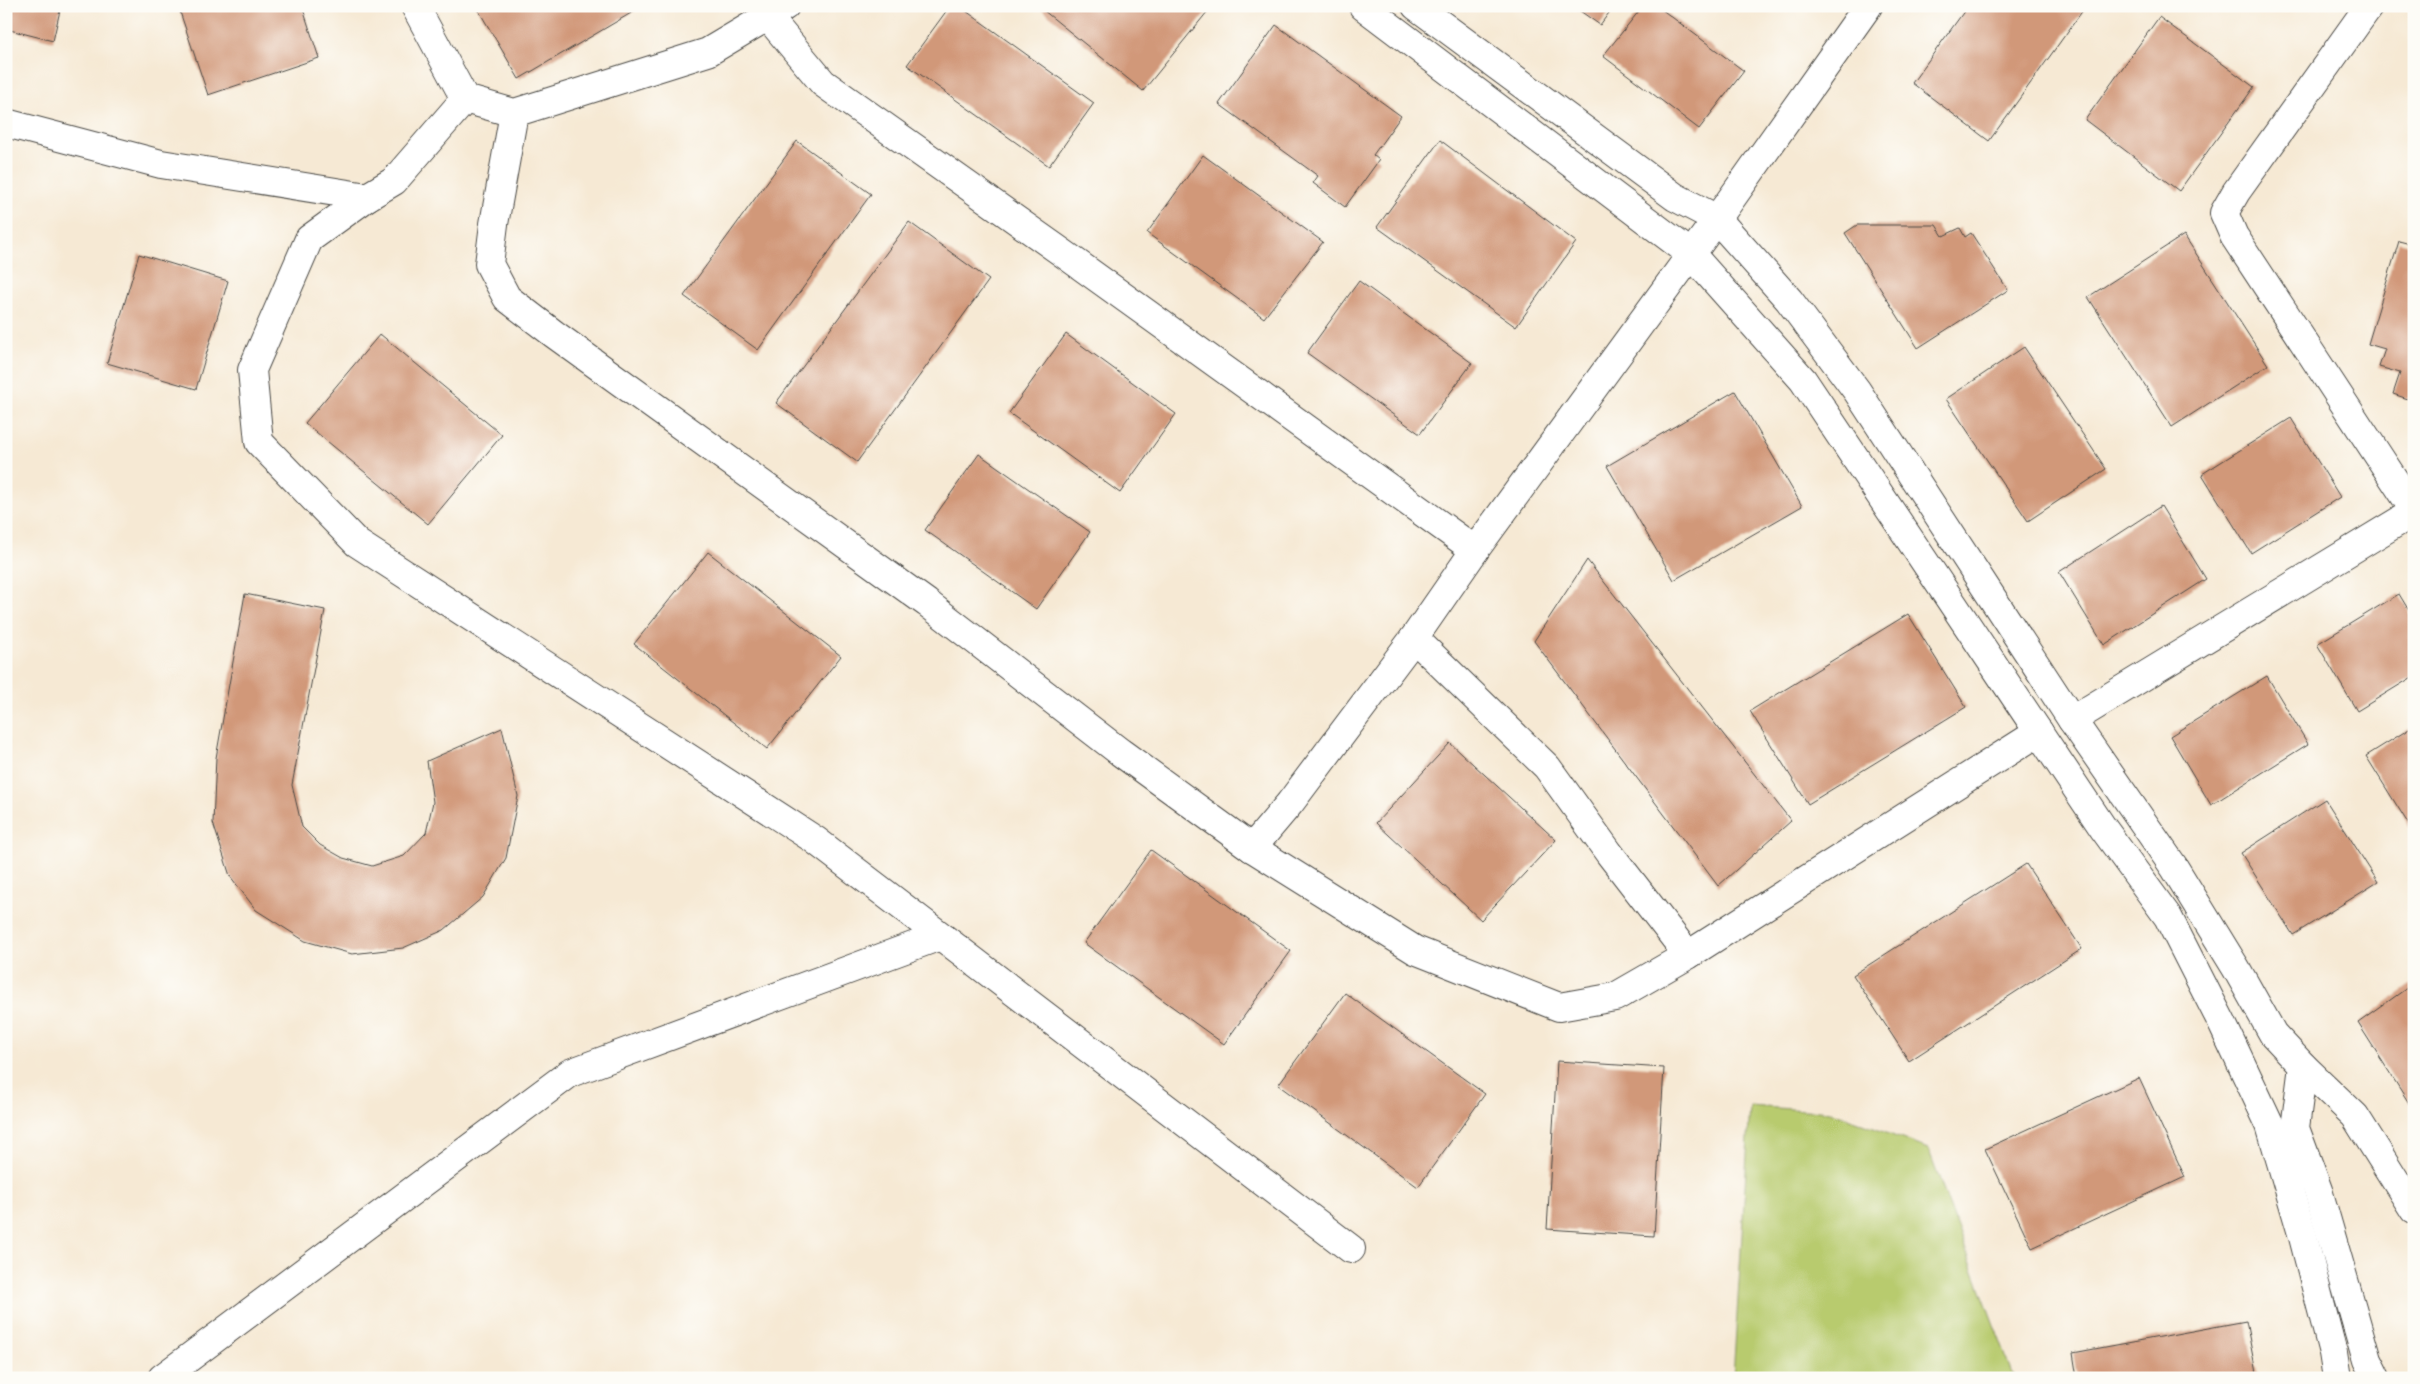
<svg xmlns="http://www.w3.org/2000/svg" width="2420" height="1384" font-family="'EB Garamond',serif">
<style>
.green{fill:#b8cb6e;stroke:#727b4c}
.building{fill:#d19879}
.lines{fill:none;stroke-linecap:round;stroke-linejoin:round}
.minor-casing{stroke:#494844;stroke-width:30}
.tertiary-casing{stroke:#494844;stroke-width:30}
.secondary-casing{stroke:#494844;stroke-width:30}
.minor{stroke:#fff;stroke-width:28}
.tertiary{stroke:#fff;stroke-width:28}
.secondary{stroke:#fff;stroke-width:28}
</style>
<rect width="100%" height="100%" fill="#fdfcf7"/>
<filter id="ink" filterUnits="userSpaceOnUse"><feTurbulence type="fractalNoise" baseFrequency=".02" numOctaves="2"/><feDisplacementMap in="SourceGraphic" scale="10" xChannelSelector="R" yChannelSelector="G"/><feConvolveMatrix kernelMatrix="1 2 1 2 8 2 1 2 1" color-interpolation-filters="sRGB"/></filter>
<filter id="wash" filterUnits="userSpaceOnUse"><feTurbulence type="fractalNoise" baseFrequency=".0096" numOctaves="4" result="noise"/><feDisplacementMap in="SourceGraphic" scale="20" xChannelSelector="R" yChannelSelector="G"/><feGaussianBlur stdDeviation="1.12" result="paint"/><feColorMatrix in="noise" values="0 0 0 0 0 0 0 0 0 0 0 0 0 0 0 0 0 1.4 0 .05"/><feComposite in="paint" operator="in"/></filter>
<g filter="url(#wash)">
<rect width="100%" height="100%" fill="#f6e9d4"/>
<path class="green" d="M1750,1106L1832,1112L1928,1149L2014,1378H1733Z"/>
<g id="blocks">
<g class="building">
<path d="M6,6H61L53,41L6,29Z"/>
<path d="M178,6H302L319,58L208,95Z"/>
<path d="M476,6H643L519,79Z"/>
<path d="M950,6H959L1094,103L1049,166L907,65Z"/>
<path d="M1038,6H1212L1143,91Z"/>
<path d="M1573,6H1614L1600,25Z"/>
<path d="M1643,6H1657L1744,71L1699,129L1603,56Z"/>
<path d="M1968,6H2086L1989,141L1912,83Z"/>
<path d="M2159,17L2254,87L2179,191L2085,120Z"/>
<path d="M1276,25L1401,116L1373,155L1379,160L1345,207L1313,183L1318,176L1219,104Z"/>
<path d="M1440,140L1576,242L1516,327L1377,227Z"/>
<path d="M797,141L871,194L758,350L684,296Z"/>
<path d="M1203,155L1323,242L1264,318L1147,233Z"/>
<path d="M909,222L989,280L857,462L776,403Z"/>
<path d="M1857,225H1936L1943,236L1960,228L1965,237L1971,233L2008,290L1918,348L1845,233Z"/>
<path d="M2184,235L2268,365L2172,427L2088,297Z"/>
<path d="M2399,241L2414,245V401L2393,394L2400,373L2379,367L2385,349L2368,344Z"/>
<path d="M139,254L228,281L196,389L107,363Z"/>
<path d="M1359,281L1472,363L1420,434L1307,353Z"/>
<path d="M380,334L502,435L428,524L305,423Z"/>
<path d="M1066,334L1176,414L1120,493L1009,413Z"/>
<path d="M2024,347L2106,469L2028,521L1946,399Z"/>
<path d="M1735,391L1802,506L1674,580L1607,466Z"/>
<path d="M2291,418L2340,497L2251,553L2202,474Z"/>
<path d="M979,454L1090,532L1036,609L925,530Z"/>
<path d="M2161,506L2206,579L2104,645L2059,572Z"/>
<path d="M708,552L841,656L767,749L634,644Z"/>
<path d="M1587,560L1791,821L1718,886L1534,641Z"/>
<path d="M245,594L325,610L292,785L302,827L320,845L343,858L372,866L404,856L426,833L433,802L427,761L502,728L518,796L506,858L483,897L444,930L403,948L352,954L305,941L256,910L230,876L213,823L216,758Z"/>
<path d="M2399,594L2414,619V676L2357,711L2317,644Z"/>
<path d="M1908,614L1966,707L1808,804L1750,711Z"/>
<path d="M2267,676L2308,744L2211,805L2170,736Z"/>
<path d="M2414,726V833L2366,756Z"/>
<path d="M1450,743L1556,840L1481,920L1376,823Z"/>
<path d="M2325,799L2378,882L2293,935L2241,853Z"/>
<path d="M1151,850L1291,951L1224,1044L1084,943Z"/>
<path d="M2026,864L2082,949L1909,1061L1853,975Z"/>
<path d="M2414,983V1111L2358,1023Z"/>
<path d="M1345,993L1485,1094L1418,1187L1278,1085Z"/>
<path d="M1557,1061L1664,1068L1654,1236L1547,1229Z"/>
<path d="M2139,1078L2185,1177L2032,1248L1985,1149Z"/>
<path d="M2246,1321L2257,1378H2077L2073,1353Z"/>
</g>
</g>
</g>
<g filter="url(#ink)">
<use href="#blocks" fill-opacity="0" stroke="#494844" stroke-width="1"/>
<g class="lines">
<g class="minor-casing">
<g id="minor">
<path d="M415,6L465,99L514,113L708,52L785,6"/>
<path d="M2369,6L2236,192L2224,213L2234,236L2414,510"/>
<path d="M768,17L823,83L1067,256L1475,550"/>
<path d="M465,99L394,181L367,197L309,239L252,370L259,442L357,543L815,840L1351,1249"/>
<path d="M514,113L494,224L489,264L507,298L554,334L927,603L1120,752L1252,848L1415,950L1559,1007L1615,997L1688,955L2039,732"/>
<path d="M6,123L161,164L367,197"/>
<path d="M1414,638L1547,767L1609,853L1688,955"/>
<path d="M2072,720L2414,512"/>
<path d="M162,1378L570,1073L940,936"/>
</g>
</g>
<g class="tertiary-casing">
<path id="tertiary" d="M1252,848L1290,803L1414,638L1475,550L1717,219L1868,6"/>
</g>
<g class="secondary-casing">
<g id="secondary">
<path d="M1363,6L1691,254L1803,380L2103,828L2168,917L2221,1021L2270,1125L2303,1237L2333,1353L2337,1378"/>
<path d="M1416,6L1675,197L1717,219L1789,300L1857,391L2072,720L2174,867L2236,968L2273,1034L2303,1066L2295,1128L2318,1190L2367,1360L2376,1378"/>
<path d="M2303,1066L2355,1116L2414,1210"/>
</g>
</g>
<use href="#minor" class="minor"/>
<use href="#tertiary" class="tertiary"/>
<use href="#secondary" class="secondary"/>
</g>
</g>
<rect width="2420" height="1384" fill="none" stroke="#fdfcf7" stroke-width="25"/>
</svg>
